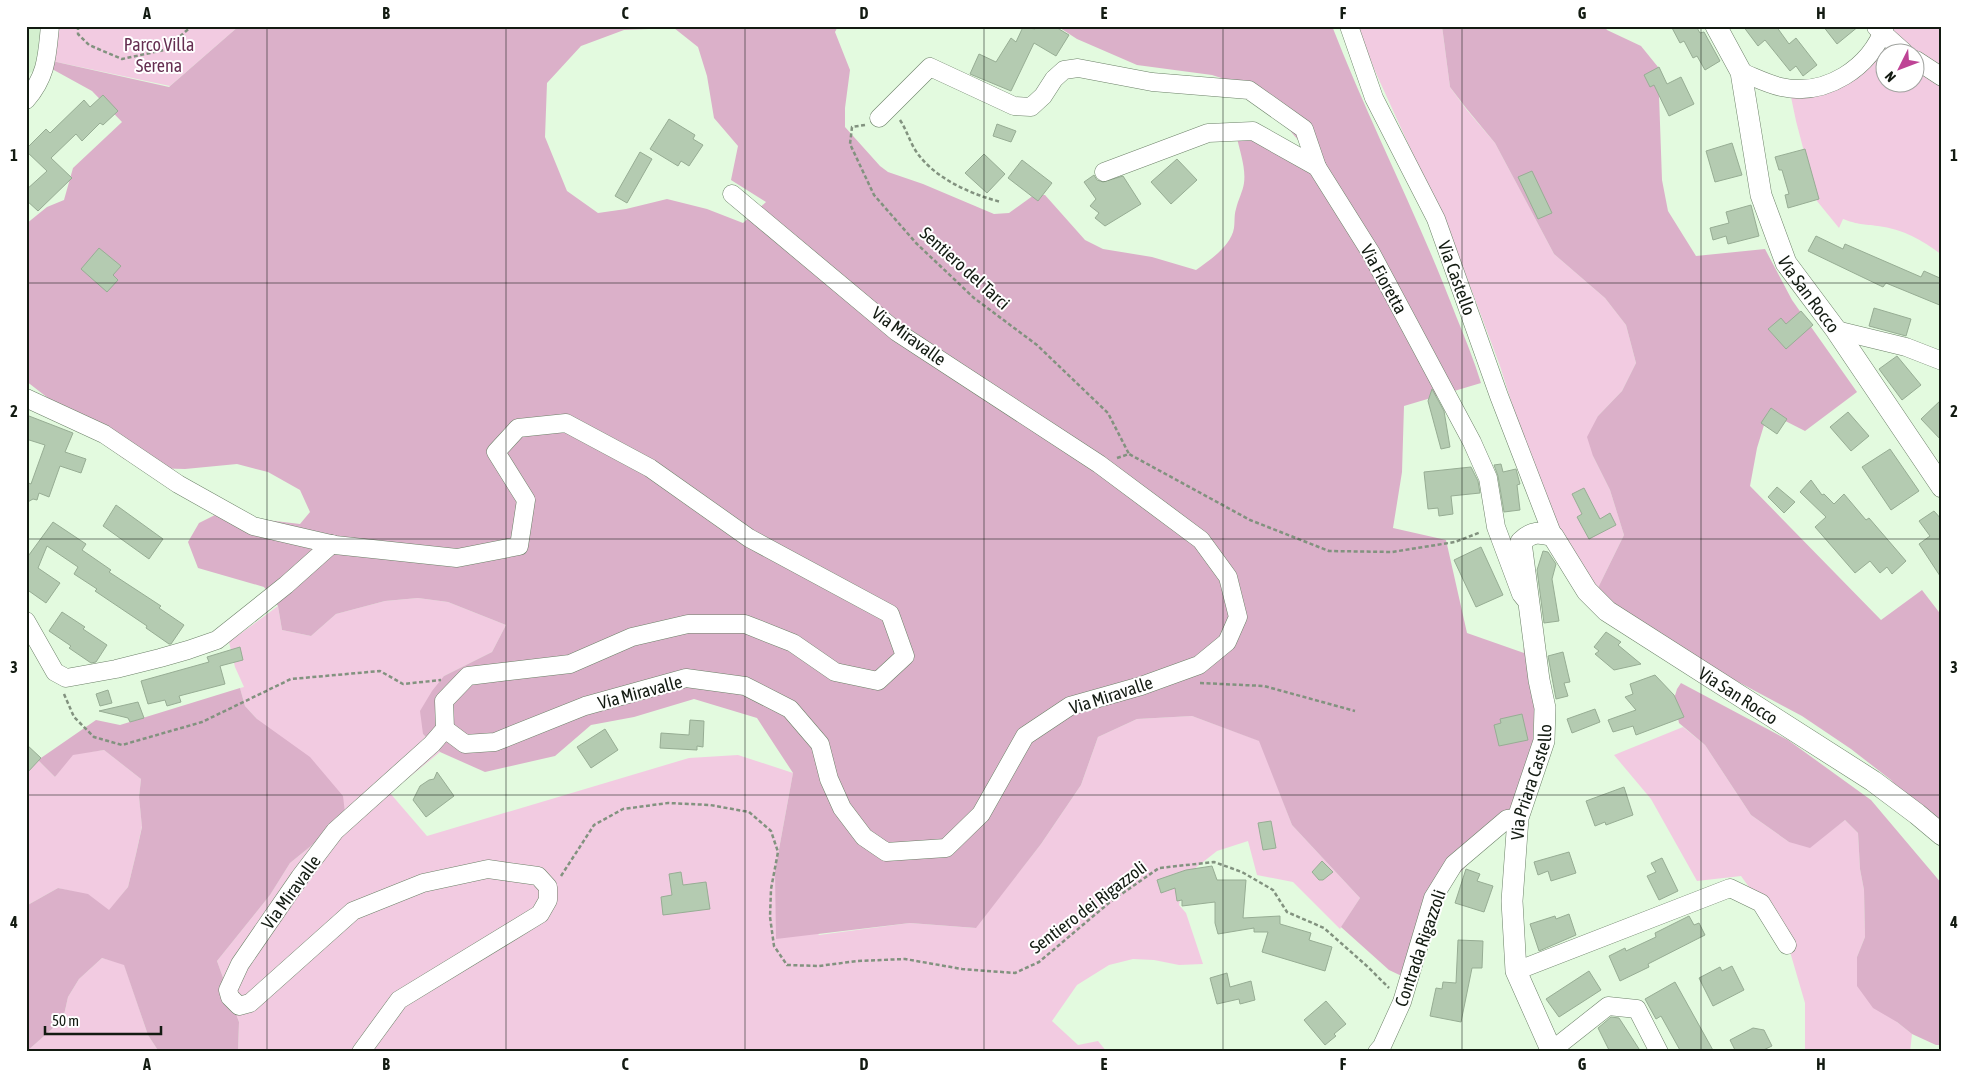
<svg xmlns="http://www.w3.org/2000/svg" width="1968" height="1078" font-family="'Asap Condensed',sans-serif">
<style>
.built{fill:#d4f0cf}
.green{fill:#f2cbe1;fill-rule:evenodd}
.forest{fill:#dbb0c9;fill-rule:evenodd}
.building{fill:#b4cbb1;stroke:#97ad94}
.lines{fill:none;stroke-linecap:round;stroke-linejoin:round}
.minor-casing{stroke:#6c8168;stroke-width:19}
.tertiary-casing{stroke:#6c8168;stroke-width:22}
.path{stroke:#82927f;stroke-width:2.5;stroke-dasharray:4 2.5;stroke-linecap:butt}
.minor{stroke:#fff;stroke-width:18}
.tertiary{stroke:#fff;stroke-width:21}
.grid{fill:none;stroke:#131b12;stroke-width:1;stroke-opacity:0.55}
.labels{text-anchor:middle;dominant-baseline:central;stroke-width:4;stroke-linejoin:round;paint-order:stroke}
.park-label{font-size:18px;fill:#652f51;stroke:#fff}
.street-label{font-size:18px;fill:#131b12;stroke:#fff}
.neatline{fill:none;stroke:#131b12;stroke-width:2}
.grid-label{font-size:16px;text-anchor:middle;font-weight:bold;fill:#131b12}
</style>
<rect width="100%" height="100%" fill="#e3fadf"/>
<path class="built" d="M26,26H48L52,61L26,75Z"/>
<g class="green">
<path d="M57,26H239L170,86L52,61Z"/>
<path d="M1357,26H1442L1450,87L1466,109L1495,143L1554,254L1605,298L1626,325L1636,363L1622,391L1598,416L1593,456L1610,490L1624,535L1594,596L1551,554L1547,515L1500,366L1467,278L1432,196L1375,71Z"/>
<path d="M1874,26H1942V255C1922,240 1903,229 1878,226C1863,224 1859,225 1843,219L1839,228L1817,201L1796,121L1791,97L1831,87L1867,44ZM1886,52H1916V82H1886Z"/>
<path d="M418,598L448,602L506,625L492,652L444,676L423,734L440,752L390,793L427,836L689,758L738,755L793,773L775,871L819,935L910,923L975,928L1041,844L1081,785L1098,737L1137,719L1192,716L1260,741L1292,825L1360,898L1340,929L1293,882L1257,875L1248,841L1217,851L1184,877L1179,905L1186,913L1203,964L1179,965L1154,960L1133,959L1109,965L1077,985L1052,1021L1078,1045L1098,1041L1107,1052H238L239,1022L217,961L270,895L290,863L322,837L257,719L245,706L240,688L244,687L235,667L229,642L278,606L282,630L311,636L336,614L385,601Z"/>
<path d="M1683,727L1705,745L1751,815L1789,842L1828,833L1845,820L1858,833L1860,869L1864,890L1865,937L1857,957L1897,1022L1912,1034L1910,1052H1805V1003L1786,938L1741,876L1697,881L1651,799L1614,755Z"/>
<path d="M104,750L141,779L139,797L142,826L136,854L128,887L109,911L88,895L58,888L26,906V769L38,760L55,777L72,754Z"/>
<path d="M102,958L124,964L148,1035L159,1052H26L52,1029L64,1015L68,997L79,979Z"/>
</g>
<g class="forest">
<path d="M239,26H838L835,32L850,70L845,108V127L880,166L888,172L923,184L994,214L1009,213L1034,195H1045L1085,240L1103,249L1152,257L1196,270C1210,260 1231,246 1234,228C1235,221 1234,215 1236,209C1238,200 1243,191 1244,183C1246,168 1240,152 1237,138L1253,124L1309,153L1255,89L1212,75L1137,65L1077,39L1057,26H1332C1370,124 1419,218 1456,316C1465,338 1474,360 1481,383L1404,406L1402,472L1393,528L1446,540L1467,633L1524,653L1523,647L1535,674L1533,750L1507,831L1491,840L1451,882L1439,902L1408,979L1389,970L1341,927L1360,898L1292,825L1259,741L1192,716L1137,719L1098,737L1081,785L1041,844L976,928L910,923L776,939L775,871L793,773L757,718L694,699L634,717L591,725L555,756L485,772L440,752L423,734L420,711L432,691L444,676L492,652L506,625L448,602L418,598L385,601L336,614L311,636L282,630L278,606L264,587L198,568L188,542L199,523L217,514L300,524L310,512L300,490L268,472L237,464L185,469L150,468L124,459L100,441L65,407L48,398L26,381V224L47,207L64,200L73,168L122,122L92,91L52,69V61L169,87ZM674,28L698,47L707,76L714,118L738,146L731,180L766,202L743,223L707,209L667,199L626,209L598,213L567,191L545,137L547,83L581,46L624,30Z"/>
<path d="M1442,26H1604L1607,30L1641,46L1658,67L1662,180L1668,211L1696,256L1765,249L1792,300L1857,392L1805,431L1768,412L1757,448L1750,486L1881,620L1922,590L1942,616V841L1891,780L1851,749L1802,716L1699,661L1594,596L1624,535L1610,490L1593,456L1587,437L1598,416L1622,391L1636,363L1626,325L1605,298L1554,254L1495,143L1466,108L1450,87Z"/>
<path d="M1681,683L1788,740L1871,800L1942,884V1045H1936L1912,1034L1897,1022L1873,1008L1857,986V957L1865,937L1864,890L1860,869L1858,833L1845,820L1810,848L1789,842L1751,815L1705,745L1679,723L1674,699L1677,689Z"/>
<path d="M240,688L245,706L257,719L310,757L343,796L345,813L322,837L290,863L270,895L217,961L239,1022L238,1052H159L148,1035L124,965L102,958L79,979L68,997L64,1015L52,1029L26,1052V906L58,888L88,894L109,910L128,887L136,854L142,827L139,797L141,779L104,750L73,755L55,777L38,760L96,720L120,725Z"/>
</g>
<g class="building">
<path d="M1037,26H1054L1069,35L1056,56L1034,43L1011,91L970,74L979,54L996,62L1011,38L1016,42L1023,27L1035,29Z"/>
<path d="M1671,26H1696L1700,33L1704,32L1720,61L1705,70L1697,56L1693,58L1684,41L1680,43Z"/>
<path d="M1743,26H1776L1789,44L1796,38L1817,65L1803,76L1796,66L1790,71L1765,40L1758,46Z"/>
<path d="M1823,26H1859L1837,44Z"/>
<path d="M1659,67L1667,84L1681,77L1694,104L1669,116L1654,85L1650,87L1644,75Z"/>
<path d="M103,95L118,111L103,125L100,123L82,141L76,134L51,158L72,178L38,211L26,200V190L47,171L26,151V149L46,129L50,133L84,100L90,107Z"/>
<path d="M669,119L695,135L693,139L703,145L689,166L681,161L678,166L650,149Z"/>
<path d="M997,124L1016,131L1011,142L993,136Z"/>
<path d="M1732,143L1742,175L1715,182L1706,151Z"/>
<path d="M1805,149L1819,199L1788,208L1785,195L1789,194L1782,170H1779L1775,157Z"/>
<path d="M640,152L652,159L627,203L615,196Z"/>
<path d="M984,154L1005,174L987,193L965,173Z"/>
<path d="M1177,159L1197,180L1171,204L1151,182Z"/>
<path d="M1022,160L1052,183L1038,201L1008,178Z"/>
<path d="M1532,171L1552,213L1538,219L1518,177Z"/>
<path d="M1094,175L1097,180L1103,182L1123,176L1141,204L1105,226L1095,218L1099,213L1090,206L1096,199L1084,182Z"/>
<path d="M1751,205L1759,236L1728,244L1726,236L1713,240L1710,228L1729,223L1726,212Z"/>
<path d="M1816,236L1843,249L1845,244L1921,277L1924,271L1942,279V306L1886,283L1883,287L1808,251Z"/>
<path d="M99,248L121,266L113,275L118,280L107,292L81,269Z"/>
<path d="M1874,308L1911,319L1906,336L1869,326Z"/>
<path d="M1801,311L1813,325L1786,349L1768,329L1781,318L1786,324Z"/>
<path d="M1897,356L1921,385L1902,400L1879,369Z"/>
<path d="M1432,389L1444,411L1450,447L1441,449L1428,401Z"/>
<path d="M1942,399V441L1921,419Z"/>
<path d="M1771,408L1787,419L1777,434L1761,423Z"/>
<path d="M1848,412L1869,436L1851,451L1830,427Z"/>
<path d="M29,416L73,433L65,452L86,459L81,473L60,466L49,497L39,493L37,500L33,499L26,503V482L31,484L45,445L26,439V425Z"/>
<path d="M1890,449L1919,491L1891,510L1862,467Z"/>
<path d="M1501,464L1503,472L1516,469L1520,484L1517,485L1520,510L1504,512L1498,476L1494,465Z"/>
<path d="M1471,467L1478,481L1480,493L1451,496L1453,514L1439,516L1438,508L1428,509L1424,472Z"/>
<path d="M1811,480L1822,495L1824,494L1834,504L1844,494L1866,520L1869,518L1906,561L1892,574L1887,567L1880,573L1870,561L1855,573L1815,527L1826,517L1800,492Z"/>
<path d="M1777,487L1795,502L1784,513L1768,497Z"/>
<path d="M1584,488L1600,519L1610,513L1616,525L1589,539L1577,517L1582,514L1572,494Z"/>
<path d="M116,505L163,539L149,559L103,526Z"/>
<path d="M1934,511L1942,520V579L1919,544L1930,536L1919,521Z"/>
<path d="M53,522L86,544L82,550L111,570L109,572L161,606L159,608L184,625L171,644H169L146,628L147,626L95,591L97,589L74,574L78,567L47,546L38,568L60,583L46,603L29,591L26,596V559Z"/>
<path d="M1481,547L1503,595L1476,607L1454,560Z"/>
<path d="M1543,551L1548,552L1556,564L1552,579L1559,621L1544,623L1537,570Z"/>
<path d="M62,612L85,627L83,629L107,645L96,662L91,663L69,648L71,646L49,631Z"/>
<path d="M1606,632L1621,642L1618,645L1641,664L1614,670L1595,654L1599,651L1594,647Z"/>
<path d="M240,647L243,660L220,666L225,684L179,696L181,702L167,706L165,700L148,704L141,681L209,662L207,657Z"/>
<path d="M1563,652L1570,682L1564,683L1568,696L1556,699L1548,656Z"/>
<path d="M1655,675L1674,695L1684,717L1636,735L1633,726L1613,732L1608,720L1636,710L1625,697L1633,694L1630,684Z"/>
<path d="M108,690L112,703L100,706L96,694Z"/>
<path d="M138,702L144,718L130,722L128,718L99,711Z"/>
<path d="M1595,709L1600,722L1572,733L1567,719Z"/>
<path d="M1522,714L1528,740L1499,746L1494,725L1501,723L1500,719Z"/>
<path d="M690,720L704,721L703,747L697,746V750L660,748L661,733L689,735Z"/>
<path d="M605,729L618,750L591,768L577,747Z"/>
<path d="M26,744L41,758L26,774Z"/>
<path d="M437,772L454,796L426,817L413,800L420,786L429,780L434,779Z"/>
<path d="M1624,787L1633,815L1606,825L1605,822L1595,826L1586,801Z"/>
<path d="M1271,821L1276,848L1263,850L1258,823Z"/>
<path d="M1569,852L1576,873L1551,881L1548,871L1538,875L1534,862Z"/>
<path d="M1662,858L1678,891L1659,900L1647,876L1656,872L1651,863Z"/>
<path d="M1322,861L1333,872L1323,880H1319L1312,872Z"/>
<path d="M1212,866L1217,880H1246L1243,918L1280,916V924L1311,933L1309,940L1332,947L1325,971L1262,952L1268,932H1254V928L1218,934L1215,923V902L1182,906V900L1177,901L1175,888L1161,893L1157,880L1186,870Z"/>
<path d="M1466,869L1480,874L1477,881L1493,886L1484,912L1455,903Z"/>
<path d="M681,872L683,885L706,882L710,909L663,915L661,897L672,895L669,874Z"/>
<path d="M1569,914L1576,935L1539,951L1530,924L1555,916L1556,919Z"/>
<path d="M1689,916L1694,925L1699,923L1705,935L1648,964L1649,967L1620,981L1609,956L1625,948L1626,951L1656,937L1655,933Z"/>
<path d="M1458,940L1483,941L1482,968H1472L1461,1022L1430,1016L1436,988L1442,989L1443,982L1456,983Z"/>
<path d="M1732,966L1744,990L1713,1006L1699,978L1720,967L1722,971Z"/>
<path d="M1589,971L1601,990L1559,1017L1546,999Z"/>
<path d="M1227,973L1230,987L1251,981L1255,1000L1240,1004L1239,999L1217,1004L1210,978Z"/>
<path d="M1675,982L1714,1052H1681L1661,1016L1656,1019L1645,999Z"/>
<path d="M1326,1001L1346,1024L1334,1034L1336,1036L1325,1045L1304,1020Z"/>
<path d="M1611,1017L1619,1018L1641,1052H1610L1598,1028Z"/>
<path d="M1753,1028L1764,1030L1772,1046L1759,1052H1736L1730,1040Z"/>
</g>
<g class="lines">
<g class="minor-casing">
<g id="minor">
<path d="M1349,26L1374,98L1436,219L1499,396L1553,536"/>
<path d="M1876,27L1904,52"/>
<path d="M1916,60L1942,77"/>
<path d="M1741,72C1754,77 1767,84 1781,87C1826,97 1870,68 1885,26"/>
<path d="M26,100C47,76 47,56 50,26"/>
<path d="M879,118L930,67L1014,106L1031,107L1043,96L1054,79L1064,70L1078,68L1152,82L1249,90L1304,129L1317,167"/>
<path d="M1104,172L1208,133L1253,131L1317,167L1371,253L1472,442L1488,478L1496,527L1521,594L1525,599"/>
<path d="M1836,330L1906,347L1942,361"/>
<path d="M26,398L104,434L178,484L253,526L335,545L457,558L519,546L526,500L496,452L518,428L566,423L650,468L749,538L890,614L905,656L878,681L835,672L793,643L745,624H688L632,637L570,664L468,676L444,701L445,729"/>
<path d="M26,621L55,672L66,678L116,669L160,658L188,650L217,640L286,585L332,544"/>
<path d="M1516,971L1730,888L1761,903L1787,945"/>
<path d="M1551,1051L1608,1006L1637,1009L1659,1052"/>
<path d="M361,1052L399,1000L540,914L548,900V887L538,876L488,869L423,883L353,911L250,1003L239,1006L230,997L228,990L240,964L300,877L335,831L432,744L445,729L465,744L495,742L585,706L686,678L745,686L790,709L820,744L829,779L842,808L864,837L886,852L946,848L981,814L1025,736L1070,706L1141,686L1199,665L1227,642L1238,617L1228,577L1201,540L1099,464L897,332L732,194"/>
<path d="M1377,1052L1382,1046L1402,1002L1433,898L1454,864L1507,819L1518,818"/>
</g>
</g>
<g class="tertiary-casing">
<g id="tertiary">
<path id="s1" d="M1716,26L1741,72L1761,195L1786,263L1836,330L1942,487"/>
<path id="s2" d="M1552,1052L1516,971L1512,901L1518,818L1544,741L1545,708L1539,680L1521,542C1532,531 1539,532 1553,536L1587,591L1607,611L1873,781L1917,814L1942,835"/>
</g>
</g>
<g class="path">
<path d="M78,26V34L89,45L122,59L164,50L192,26"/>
<path d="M900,120C906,129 909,139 914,148C931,177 970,194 1001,202"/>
<path d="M865,125L852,127L850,144L874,195L916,243L974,298L1037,345L1108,413L1129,454"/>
<path d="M1117,458L1129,454L1250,520L1329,551L1392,552L1455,542L1481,532"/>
<path d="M1200,683L1264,686L1355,711"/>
<path d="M64,694L74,717L94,737L122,745L202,722L291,679L380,671L403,684L441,680"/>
<path d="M561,876L594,825L623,809L668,803L710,805L749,812L771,831L778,852L771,889L770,917L774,946L787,965L819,966L857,961L905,959L962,969L1015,973L1039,962L1110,902L1159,868L1214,862L1242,872L1273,890L1287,912L1324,928L1368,967L1389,988"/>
</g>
<use href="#minor" class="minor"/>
<use href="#tertiary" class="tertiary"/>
</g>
<path class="grid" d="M267,26V1052M506,26V1052M745,26V1052M984,26V1052M1223,26V1052M1462,26V1052M1701,26V1052M26,283H1942M26,539H1942M26,795H1942"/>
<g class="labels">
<g class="park-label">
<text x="159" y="44">Parco Villa<tspan x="159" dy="21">Serena</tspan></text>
</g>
<g class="street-label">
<text transform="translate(965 268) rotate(42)">Sentiero del Tarci</text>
<text transform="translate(1457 278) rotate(70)">Via Castello</text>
<text transform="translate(1384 279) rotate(61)">Via Fioretta</text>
<text stroke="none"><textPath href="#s1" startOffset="288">Via San Rocco</textPath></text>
<text transform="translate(909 336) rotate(36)">Via Miravalle</text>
<text transform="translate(640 692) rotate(-15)">Via Miravalle</text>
<text transform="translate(1111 695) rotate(-18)">Via Miravalle</text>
<text stroke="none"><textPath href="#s2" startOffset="808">Via San Rocco</textPath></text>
<text stroke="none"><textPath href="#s2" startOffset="280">Via Priara Castello</textPath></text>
<text transform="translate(291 892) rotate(-54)">Via Miravalle</text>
<text transform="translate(1088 907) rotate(-37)">Sentiero dei Rigazzoli</text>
<text transform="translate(1420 948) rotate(-71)">Contrada Rigazzoli</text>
</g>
</g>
<rect width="1968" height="1078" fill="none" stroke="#ffffff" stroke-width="55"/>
<g transform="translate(1900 68) rotate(228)"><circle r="24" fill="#ffffff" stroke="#a1a4a0"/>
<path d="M0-4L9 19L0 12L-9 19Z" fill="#be4395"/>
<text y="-8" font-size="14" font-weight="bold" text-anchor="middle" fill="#131b12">N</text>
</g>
<path d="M45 1026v8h116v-8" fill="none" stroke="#131b12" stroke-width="2.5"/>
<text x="52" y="1026" font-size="15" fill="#131b12" stroke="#ffffff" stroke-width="4" paint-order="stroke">50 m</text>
<rect x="28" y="28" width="1912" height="1022" class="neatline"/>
<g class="grid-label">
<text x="147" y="19">A</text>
<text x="386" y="19">B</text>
<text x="625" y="19">C</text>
<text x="864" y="19">D</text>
<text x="1104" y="19">E</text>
<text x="1343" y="19">F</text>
<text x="1582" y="19">G</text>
<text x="1821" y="19">H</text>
<text x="14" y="161">1</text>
<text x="1954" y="161">1</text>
<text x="14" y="417">2</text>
<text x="1954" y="417">2</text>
<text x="14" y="673">3</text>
<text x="1954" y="673">3</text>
<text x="14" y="928">4</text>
<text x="1954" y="928">4</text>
<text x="147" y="1070">A</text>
<text x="386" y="1070">B</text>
<text x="625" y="1070">C</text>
<text x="864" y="1070">D</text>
<text x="1104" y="1070">E</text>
<text x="1343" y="1070">F</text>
<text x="1582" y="1070">G</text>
<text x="1821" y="1070">H</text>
</g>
</svg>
